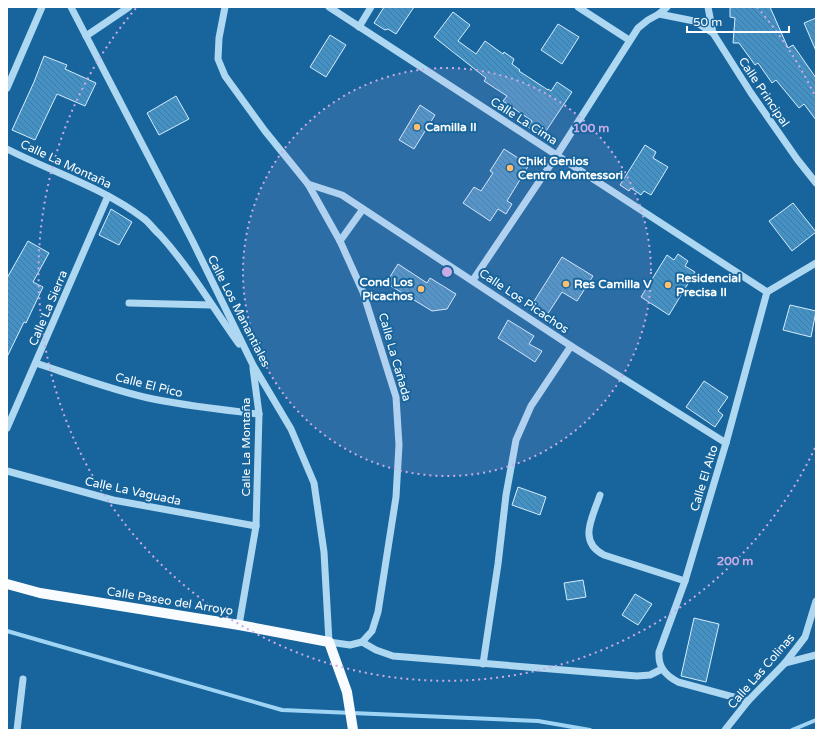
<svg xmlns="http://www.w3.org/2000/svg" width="823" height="737" font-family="'Varela Round',sans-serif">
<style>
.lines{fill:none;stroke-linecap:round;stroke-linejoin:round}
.stream{stroke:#a0d4f5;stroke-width:4}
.building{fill:url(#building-back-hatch);stroke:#d5edfd}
.minor{stroke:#aed7f2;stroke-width:7}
.major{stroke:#f9fcff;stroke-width:10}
.ring{fill:none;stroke:#caabe5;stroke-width:2;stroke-dasharray:2 4}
.poi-dot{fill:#ffbf6f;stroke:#17659c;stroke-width:1.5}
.labels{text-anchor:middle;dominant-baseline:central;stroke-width:4;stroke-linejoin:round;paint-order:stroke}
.street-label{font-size:12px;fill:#fff;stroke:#17659c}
.poi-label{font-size:12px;font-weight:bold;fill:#fff;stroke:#17659c;text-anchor:start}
.centre{fill:#caabe5;stroke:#17659c;stroke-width:2}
.ring-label{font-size:12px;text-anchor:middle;font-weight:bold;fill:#caabe5;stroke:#17659c;stroke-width:4;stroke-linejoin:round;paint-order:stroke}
</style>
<defs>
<pattern id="building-back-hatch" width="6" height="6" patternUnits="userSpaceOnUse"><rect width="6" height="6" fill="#4491c5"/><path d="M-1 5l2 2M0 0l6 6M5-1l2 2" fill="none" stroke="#47799b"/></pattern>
</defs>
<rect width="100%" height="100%" fill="#17659c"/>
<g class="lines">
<g class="stream">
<path d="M7,631L282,710L538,721L590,730"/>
<path d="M792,730L816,720"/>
</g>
</g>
<g class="building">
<path d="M384,7H414L396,34L388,29L385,30L374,23Z"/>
<path d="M730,7H770L788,48L793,45L816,78V120L804,104L799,108L776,80L772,83L758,63L755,65L739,43H733L735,18L730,17Z"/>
<path d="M453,12L470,25L458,41L476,54L485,41L503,54L504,52L514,59L512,64L520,70L519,71L548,90V89L551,91L557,82L572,92L542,137L528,127L532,121L503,101L507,96L484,81L486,78L434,37Z"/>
<path d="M816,18V51L804,23Z"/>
<path d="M558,24L579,37L562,64L541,50Z"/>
<path d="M330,35L346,45L326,77L310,67Z"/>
<path d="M44,56L67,65L65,69L96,83L85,106L57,94L35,140L12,130L34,82Z"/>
<path d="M176,96L189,119L159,135L147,113Z"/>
<path d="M420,105L435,115L414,149L399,140Z"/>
<path d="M645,145L656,152L653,158L668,167L651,195L644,191L641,195L631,188L629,191L620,185Z"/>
<path d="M504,149L529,165L507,201L512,204L506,214L498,209L490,221L463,203L474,187L481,191L493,173L490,171Z"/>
<path d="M793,203L816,232L792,251L769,221Z"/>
<path d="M111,209L132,222L119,245L99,235Z"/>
<path d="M28,241L49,253L33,282L43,287L26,323L24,322L7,357V278Z"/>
<path d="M678,254L688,261L685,266L695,272L669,315L641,297L667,255L674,260Z"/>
<path d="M562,257L593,276L577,301L562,292L547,315L531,306Z"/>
<path d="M398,264L427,283L430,278L456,294L447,309L432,311L386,283Z"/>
<path d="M790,305L816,311L811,337L783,330Z"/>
<path d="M508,320L534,336L529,344L542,351L535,362L498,338Z"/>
<path d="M704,381L728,397L718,411L723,415L715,427L686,407Z"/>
<path d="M518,487L546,497L540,515L512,505Z"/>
<path d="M583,580L586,597L567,600L564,583Z"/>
<path d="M635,594L652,604L638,625L622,615Z"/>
<path d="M694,618L719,624L706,682L681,676Z"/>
</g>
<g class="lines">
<g class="minor">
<path d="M71,7L193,242L253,365L291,429L314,483L324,552L329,642L350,645L362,642L372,631L378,612L396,497L399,445L396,397L363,292L340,241L308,184L265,131L225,76L218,59L219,38L225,7"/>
<path d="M329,7L767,292"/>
<path d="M578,7L629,40"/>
<path d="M708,7L713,33L751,93L797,159L816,183"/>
<path d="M659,14L667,7"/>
<path d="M359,27L371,7"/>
<path d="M86,36L129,7"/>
<path d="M7,88L42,7"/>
<path d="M7,149C52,172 102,187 143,218C149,222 154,230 160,235C190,268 213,308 239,344"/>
<path d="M308,184L342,195L571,346L726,443"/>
<path d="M340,241L363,209"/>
<path d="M473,280L557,155L638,28L648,20L659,14L694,21L713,33"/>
<path d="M767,292L816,263"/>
<path d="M129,303L211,305"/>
<path d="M36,363C75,376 114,391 153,399C188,406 223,410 259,414"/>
<path d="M7,428L108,196"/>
<path d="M7,471L113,500L256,526"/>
<path d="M600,495C593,517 577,541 604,555L685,581"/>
<path d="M239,625L256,526L259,414L253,368"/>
<path d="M362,642L376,650L393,656L637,676L650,675L662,669"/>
<path d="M785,663L816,655"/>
<path d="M483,664L498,564L506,495L516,440L531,406L571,346"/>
<path d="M748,701L678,682C665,675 658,667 659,652L685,581L726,443L767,292"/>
<path d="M17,730L23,679"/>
<path d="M725,730L748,701L785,663L805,637L816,601"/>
</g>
<path class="major" d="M7,584L40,593L239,625L329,642L347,692L353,730"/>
</g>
<circle cx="447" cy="272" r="204" fill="#caabe5" fill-opacity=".12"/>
<g class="ring">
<circle cx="447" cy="272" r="204"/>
<path d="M815 448A408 408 0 1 1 137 7M757 7A408 408 0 0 1 815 96"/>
</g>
<g class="poi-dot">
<circle cx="417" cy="127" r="4"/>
<circle cx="510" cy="168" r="4"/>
<circle cx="566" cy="284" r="4"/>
<circle cx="668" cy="285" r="4"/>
<circle cx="421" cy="289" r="4"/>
</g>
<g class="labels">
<g class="street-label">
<text transform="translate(764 92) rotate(56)">Calle Principal</text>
<text transform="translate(524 121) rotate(33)">Calle La Cima</text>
<text transform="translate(66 164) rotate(25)">Calle La Montaña</text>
<text transform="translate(524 301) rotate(34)">Calle Los Picachos</text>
<text transform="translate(48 308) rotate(-67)">Calle La Sierra</text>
<text transform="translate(239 311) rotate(63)">Calle Los Manantiales</text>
<text transform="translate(395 357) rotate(74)">Calle La Cañada</text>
<text transform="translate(149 385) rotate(14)">Calle El Pico</text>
<text transform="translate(246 447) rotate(-90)">Calle La Montaña</text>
<text transform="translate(704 478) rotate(-73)">Calle El Alto</text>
<text transform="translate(133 491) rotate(12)">Calle La Vaguada</text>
<text transform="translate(170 601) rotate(9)">Calle Paseo del Arroyo</text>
<text transform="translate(761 671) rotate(-49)">Calle Las Colinas</text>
</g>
<g class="poi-label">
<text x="425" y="127">Camilla II</text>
<text x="518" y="161">Chiki Genios<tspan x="518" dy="14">Centro Montessori</tspan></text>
<text x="676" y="278">Residencial<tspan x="676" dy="14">Precisa II</tspan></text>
<text x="413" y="282" text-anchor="end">Cond Los<tspan x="413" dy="14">Picachos</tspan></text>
<text x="574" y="284">Res Camilla V</text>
</g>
</g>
<circle cx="447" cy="272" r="6" class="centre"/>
<g class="ring-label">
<text x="591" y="132">100 m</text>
<text x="735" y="565">200 m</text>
</g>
<rect width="823" height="737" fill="none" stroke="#ffffff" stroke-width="16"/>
<path d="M687 26v6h102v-6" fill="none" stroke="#ffffff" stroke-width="2"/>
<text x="693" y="26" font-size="12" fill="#ffffff" stroke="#17659c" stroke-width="3" paint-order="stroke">50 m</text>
</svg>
